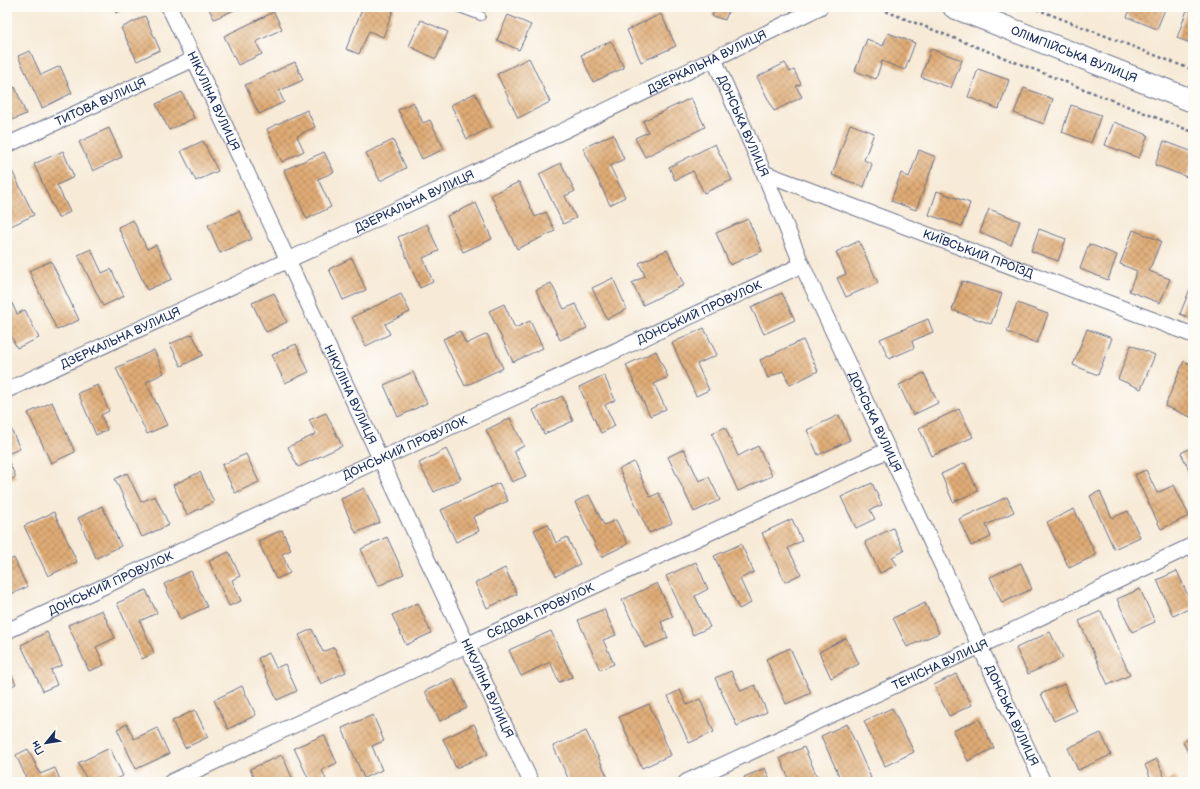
<svg xmlns="http://www.w3.org/2000/svg" width="1200" height="789" font-family="'Balsamiq Sans',sans-serif">
<style>
.building{fill:url(#building-cross-hatch)}
.lines{fill:none;stroke-linecap:round;stroke-linejoin:round}
.lane-casing{stroke:#687088;stroke-width:10}
.street-casing{stroke:#687088;stroke-width:17}
.secondary-casing{stroke:#687088;stroke-width:24}
.path{stroke:#687088;stroke-width:2.5;stroke-dasharray:3 3;stroke-linecap:butt}
.lane{stroke:#fff;stroke-width:8}
.street{stroke:#fff;stroke-width:15}
.secondary{stroke:#fff;stroke-width:22}
.labels{text-anchor:middle;dominant-baseline:central;stroke-width:3;stroke-linejoin:round;paint-order:stroke}
.street-label{font-size:12px;fill:#1b2f5e;stroke:#fdfcf7}
</style>
<defs>
<pattern id="building-cross-hatch" width="8" height="8" patternUnits="userSpaceOnUse"><rect width="8" height="8" fill="#e0ac75"/><path d="M0 0l8 8M0 8l8-8" fill="none" stroke="#b58c63"/></pattern>
</defs>
<rect width="100%" height="100%" fill="#fdfcf7"/>
<filter id="ink" filterUnits="userSpaceOnUse"><feTurbulence type="fractalNoise" baseFrequency=".025" numOctaves="2"/><feDisplacementMap in="SourceGraphic" scale="8" xChannelSelector="R" yChannelSelector="G"/><feConvolveMatrix kernelMatrix="1 2 1 2 8 2 1 2 1" color-interpolation-filters="sRGB"/></filter>
<filter id="wash" filterUnits="userSpaceOnUse"><feTurbulence type="fractalNoise" baseFrequency=".012" numOctaves="4" result="noise"/><feDisplacementMap in="SourceGraphic" scale="16" xChannelSelector="R" yChannelSelector="G"/><feGaussianBlur stdDeviation="0.9" result="paint"/><feColorMatrix in="noise" values="0 0 0 0 0 0 0 0 0 0 0 0 0 0 0 0 0 1.4 0 .05"/><feComposite in="paint" operator="in"/></filter>
<g filter="url(#wash)">
<rect width="100%" height="100%" fill="#f7ead7"/>
<g id="blocks">
<g class="building">
<path d="M113,7H129L116,13Z"/>
<path d="M208,7H241L214,19Z"/>
<path d="M363,7H391L394,8L383,37L369,31L359,54L346,49Z"/>
<path d="M715,7H730L725,20L712,16Z"/>
<path d="M1131,7H1166L1157,29L1127,17Z"/>
<path d="M1187,10L1193,12V44L1177,38Z"/>
<path d="M274,12L282,29L256,42L262,54L238,65L224,36Z"/>
<path d="M661,14L676,46L641,62L627,30Z"/>
<path d="M508,15L531,25L519,50L497,40Z"/>
<path d="M145,16L160,50L137,61L121,28Z"/>
<path d="M421,20L448,32L436,59L409,46Z"/>
<path d="M888,33L915,43L905,70L882,61L876,79L855,71L867,39L883,46Z"/>
<path d="M611,41L624,68L593,82L581,55Z"/>
<path d="M931,49L962,60L951,88L921,77Z"/>
<path d="M30,51L41,75L60,66L72,93L42,108L18,56Z"/>
<path d="M529,58L550,102L518,118L497,74Z"/>
<path d="M295,62L303,80L279,91L284,102L259,114L245,85Z"/>
<path d="M785,63L790,72L794,70L801,84L796,86L802,97L774,111L757,77Z"/>
<path d="M978,69L1009,80L999,109L968,97Z"/>
<path d="M15,87L26,114L7,122V91Z"/>
<path d="M1024,88L1053,99L1044,124L1014,113Z"/>
<path d="M182,92L194,118L169,130L156,104Z"/>
<path d="M475,93L491,127L467,139L451,105Z"/>
<path d="M691,98L705,127L645,157L635,138L648,132L643,121Z"/>
<path d="M413,102L423,123L430,120L444,149L422,159L398,110Z"/>
<path d="M1071,105L1101,115L1091,143L1062,132Z"/>
<path d="M307,110L315,127L297,136L304,151L282,162L267,129Z"/>
<path d="M1114,122L1148,135L1139,158L1105,145Z"/>
<path d="M850,124L874,133L864,160L872,164L864,187L832,175Z"/>
<path d="M109,128L122,157L93,171L79,142Z"/>
<path d="M613,134L624,159L610,166L625,197L610,205L583,148Z"/>
<path d="M393,140L406,168L380,181L366,153Z"/>
<path d="M203,141L218,171L196,181L181,151Z"/>
<path d="M1164,141L1193,152V160L1187,177L1155,165Z"/>
<path d="M715,144L732,180L704,193L693,171L675,180L669,167Z"/>
<path d="M919,150L936,157L916,210L891,201L901,173L909,177Z"/>
<path d="M63,151L74,177L57,185L70,212L58,218L34,164Z"/>
<path d="M324,152L334,172L318,179L331,207L307,219L284,170Z"/>
<path d="M561,163L575,191L565,196L576,218L563,224L539,174Z"/>
<path d="M12,171L34,215L11,226L7,217V174Z"/>
<path d="M519,182L535,217L546,212L555,231L517,249L491,195Z"/>
<path d="M937,191L970,203L962,226L929,215Z"/>
<path d="M476,203L492,239L463,252L447,216Z"/>
<path d="M989,209L1020,221L1011,245L980,232Z"/>
<path d="M239,211L252,239L220,253L208,225Z"/>
<path d="M748,219L762,251L730,265L716,233Z"/>
<path d="M133,220L147,249L156,245L172,279L147,290L118,227Z"/>
<path d="M427,224L439,251L423,258L433,282L420,288L398,237Z"/>
<path d="M1039,229L1066,239L1058,261L1031,251Z"/>
<path d="M1133,230L1161,241L1149,271L1170,279L1160,303L1129,291L1137,271L1120,264Z"/>
<path d="M859,241L878,283L846,297L837,278L846,274L836,252Z"/>
<path d="M1089,244L1117,255L1108,280L1080,269Z"/>
<path d="M91,249L102,273L111,269L124,296L103,306L78,255Z"/>
<path d="M667,250L684,285L643,305L632,283L645,276L639,263Z"/>
<path d="M352,258L366,290L343,300L329,269Z"/>
<path d="M51,261L79,320L57,330L29,271Z"/>
<path d="M613,278L627,309L607,319L592,288Z"/>
<path d="M962,281L1002,294L991,324L952,310Z"/>
<path d="M551,283L564,309L576,304L587,328L560,340L536,290Z"/>
<path d="M1190,289L1193,290V319L1180,314Z"/>
<path d="M7,293L17,314L25,310L39,338L17,348L7,328Z"/>
<path d="M274,293L287,322L266,332L252,303Z"/>
<path d="M782,293L795,320L764,334L751,307Z"/>
<path d="M401,294L410,312L385,324L390,334L366,346L352,317Z"/>
<path d="M1017,303L1048,314L1037,343L1007,332Z"/>
<path d="M504,304L515,328L530,321L543,348L513,362L489,311Z"/>
<path d="M928,319L933,332L912,341L914,348L889,359L880,339Z"/>
<path d="M704,328L717,355L697,364L709,390L696,396L672,343Z"/>
<path d="M1087,329L1112,338L1098,375L1073,365Z"/>
<path d="M460,331L466,344L487,334L503,368L465,386L443,339Z"/>
<path d="M192,334L203,355L181,366L170,344Z"/>
<path d="M803,340L818,371L790,385L783,371L768,378L760,360Z"/>
<path d="M296,344L309,372L285,383L272,355Z"/>
<path d="M1131,345L1155,355L1141,389L1118,379Z"/>
<path d="M154,350L164,373L146,382L167,425L147,434L116,368Z"/>
<path d="M656,351L668,377L654,384L666,409L650,416L626,365Z"/>
<path d="M1184,361L1193,365V418L1165,406Z"/>
<path d="M413,372L427,403L398,417L384,385Z"/>
<path d="M924,373L938,403L913,415L899,385Z"/>
<path d="M604,375L615,400L605,405L615,426L601,433L579,387Z"/>
<path d="M98,385L109,411L101,415L107,430L96,435L78,393Z"/>
<path d="M562,396L573,421L544,434L533,410Z"/>
<path d="M52,402L75,452L51,463L28,413Z"/>
<path d="M959,409L973,437L932,456L919,428Z"/>
<path d="M326,413L342,446L298,467L288,447L316,434L309,420Z"/>
<path d="M839,415L850,440L818,455L807,430Z"/>
<path d="M510,418L524,446L514,451L526,476L512,482L486,430Z"/>
<path d="M8,422L20,449L7,454V423Z"/>
<path d="M725,427L738,456L758,446L772,476L738,491L712,434Z"/>
<path d="M1193,447V478L1181,453Z"/>
<path d="M446,449L461,479L434,492L419,463Z"/>
<path d="M684,449L699,481L709,477L720,500L694,512L668,457Z"/>
<path d="M246,454L259,482L235,493L222,465Z"/>
<path d="M7,458L16,477L7,481Z"/>
<path d="M634,462L650,497L659,493L672,523L649,533L619,469Z"/>
<path d="M965,463L978,491L953,502L941,474Z"/>
<path d="M1146,470L1157,493L1174,485L1189,516L1161,529L1135,475Z"/>
<path d="M200,472L214,502L187,515L173,485Z"/>
<path d="M127,473L141,502L155,496L169,525L142,537L115,479Z"/>
<path d="M499,483L508,501L473,517L479,531L456,542L441,510Z"/>
<path d="M872,483L882,505L870,510L875,519L856,528L841,497Z"/>
<path d="M364,488L380,522L356,533L341,499Z"/>
<path d="M1100,491L1112,518L1128,511L1140,537L1114,549L1090,496Z"/>
<path d="M589,495L604,525L616,520L628,544L601,557L575,502Z"/>
<path d="M1007,497L1014,512L986,525L991,537L971,546L959,519Z"/>
<path d="M102,506L121,546L96,558L78,518Z"/>
<path d="M1074,509L1096,555L1069,568L1047,522Z"/>
<path d="M54,512L77,562L48,576L24,526Z"/>
<path d="M792,519L802,541L788,548L801,574L785,582L762,533Z"/>
<path d="M548,524L556,543L567,537L580,564L556,576L534,530Z"/>
<path d="M893,528L904,551L892,557L897,565L880,573L865,542Z"/>
<path d="M282,530L291,550L282,554L290,573L276,579L258,541Z"/>
<path d="M387,537L404,574L378,586L361,549Z"/>
<path d="M741,544L754,572L740,579L751,603L739,609L714,556Z"/>
<path d="M229,552L240,576L232,580L241,601L229,606L209,561Z"/>
<path d="M14,558L27,587L7,596V561Z"/>
<path d="M696,562L708,589L695,596L710,627L693,635L666,576Z"/>
<path d="M1021,563L1032,589L1002,603L990,577Z"/>
<path d="M505,568L517,594L487,608L475,583Z"/>
<path d="M191,571L207,607L180,619L164,584Z"/>
<path d="M1177,571L1193,607L1173,616L1157,580Z"/>
<path d="M657,583L673,617L661,622L668,638L645,648L622,600Z"/>
<path d="M1140,589L1155,622L1132,632L1117,599Z"/>
<path d="M146,590L157,613L140,621L154,653L142,659L117,603Z"/>
<path d="M418,603L431,633L406,645L392,615Z"/>
<path d="M925,603L939,633L907,647L893,618Z"/>
<path d="M604,609L616,635L603,640L614,664L600,670L578,620Z"/>
<path d="M102,610L115,638L96,647L104,665L89,671L68,625Z"/>
<path d="M1101,611L1130,675L1108,685L1079,621Z"/>
<path d="M312,629L323,652L334,647L346,672L321,684L299,635Z"/>
<path d="M551,631L572,677L559,682L550,662L521,676L509,650Z"/>
<path d="M47,632L62,665L51,670L57,685L43,691L21,645Z"/>
<path d="M1050,632L1063,658L1028,674L1016,648Z"/>
<path d="M846,638L859,664L831,678L819,652Z"/>
<path d="M790,648L811,693L786,704L766,659Z"/>
<path d="M269,653L276,668L285,664L297,691L277,700L258,658Z"/>
<path d="M7,665L16,684L7,688Z"/>
<path d="M731,671L741,691L755,685L767,712L737,726L715,678Z"/>
<path d="M956,674L972,705L949,716L934,685Z"/>
<path d="M453,678L467,708L440,721L425,691Z"/>
<path d="M1064,684L1076,711L1054,721L1041,694Z"/>
<path d="M242,686L256,715L228,729L214,700Z"/>
<path d="M680,690L687,705L700,699L714,732L689,743L668,696Z"/>
<path d="M649,704L671,755L642,768L619,717Z"/>
<path d="M892,708L914,752L885,766L864,721Z"/>
<path d="M195,710L208,737L185,748L172,721Z"/>
<path d="M373,715L384,741L372,746L382,770L364,778L342,728Z"/>
<path d="M979,719L994,748L968,761L953,731Z"/>
<path d="M127,724L134,739L157,728L169,754L136,769L117,729Z"/>
<path d="M474,724L488,754L456,768L443,739Z"/>
<path d="M847,724L871,778L862,782H842L821,736Z"/>
<path d="M586,731L610,782H570L553,746Z"/>
<path d="M1101,733L1111,755L1078,770L1068,748Z"/>
<path d="M324,735L337,763L322,770L327,782H310L294,748Z"/>
<path d="M1193,737V762L1183,742Z"/>
<path d="M804,747L819,781L817,782H790L780,758Z"/>
<path d="M110,748L123,776L111,782H88L78,763Z"/>
<path d="M28,749L40,774L55,768L61,782H28L16,755Z"/>
<path d="M282,755L294,782H256L250,769Z"/>
<path d="M1157,759L1166,781L1175,776L1178,782H1152L1145,765Z"/>
<path d="M765,768L771,782H746L744,777Z"/>
</g>
</g>
</g>
<g filter="url(#ink)">
<use href="#blocks" fill-opacity="0" stroke="#687088" stroke-width="1"/>
<g class="lines">
<g class="lane-casing">
<path id="lane" d="M457,7L481,16"/>
</g>
<g class="street-casing">
<g id="street">
<path id="s1" d="M169,7L194,59L531,782"/>
<path id="s2" d="M714,59L764,173L802,265L1043,782"/>
<path id="s3" d="M7,145L194,59"/>
<path id="s4" d="M764,173L1193,335"/>
<path id="s5" d="M7,390C279,265 551,139 820,7"/>
<path id="s6" d="M7,631L802,265"/>
<path id="s7" d="M171,782L888,450"/>
<path id="s8" d="M686,782L980,646L1193,545"/>
</g>
</g>
<g class="secondary-casing">
<g id="secondary">
<path id="s9" d="M954,7L1193,101"/>
</g>
</g>
<g class="path">
<path d="M875,7L1193,132"/>
<path d="M1031,7L1193,70"/>
</g>
<use href="#lane" class="lane"/>
<use href="#street" class="street"/>
<use href="#secondary" class="secondary"/>
</g>
</g>
<g class="labels">
<g class="street-label">
<text stroke="none"><textPath href="#s9" startOffset="129">ОЛІМПІЙСЬКА ВУЛИЦЯ</textPath></text>
<text stroke="none"><textPath href="#s5" startOffset="773">ДЗЕРКАЛЬНА ВУЛИЦЯ</textPath></text>
<text stroke="none"><textPath href="#s1" startOffset="104">НІКУЛІНА ВУЛИЦЯ</textPath></text>
<text stroke="none"><textPath href="#s3" startOffset="103">ТИТОВА ВУЛИЦЯ</textPath></text>
<text stroke="none"><textPath href="#s2" startOffset="73">ДОНСЬКА ВУЛИЦЯ</textPath></text>
<text stroke="none"><textPath href="#s5" startOffset="449">ДЗЕРКАЛЬНА ВУЛИЦЯ</textPath></text>
<text stroke="none"><textPath href="#s4" startOffset="229">КИЇВСЬКИЙ ПРОЇЗД</textPath></text>
<text stroke="none"><textPath href="#s6" startOffset="762">ДОНСЬКИЙ ПРОВУЛОК</textPath></text>
<text stroke="none"><textPath href="#s5" startOffset="125">ДЗЕРКАЛЬНА ВУЛИЦЯ</textPath></text>
<text stroke="none"><textPath href="#s1" startOffset="428">НІКУЛІНА ВУЛИЦЯ</textPath></text>
<text stroke="none"><textPath href="#s2" startOffset="397">ДОНСЬКА ВУЛИЦЯ</textPath></text>
<text stroke="none"><textPath href="#s6" startOffset="438">ДОНСЬКИЙ ПРОВУЛОК</textPath></text>
<text stroke="none"><textPath href="#s6" startOffset="114">ДОНСЬКИЙ ПРОВУЛОК</textPath></text>
<text stroke="none"><textPath href="#s7" startOffset="407">СЄДОВА ПРОВУЛОК</textPath></text>
<text stroke="none"><textPath href="#s8" startOffset="280">ТЕНІСНА ВУЛИЦЯ</textPath></text>
<text stroke="none"><textPath href="#s1" startOffset="752">НІКУЛІНА ВУЛИЦЯ</textPath></text>
<text stroke="none"><textPath href="#s2" startOffset="721">ДОНСЬКА ВУЛИЦЯ</textPath></text>
</g>
</g>
<rect width="1200" height="789" fill="none" stroke="#fdfcf7" stroke-width="24"/>
<g transform="translate(46 743) rotate(240)" stroke="#fdfcf7" stroke-width="3" paint-order="stroke">
<path d="M0-3L7 15L0 10L-7 15Z" fill="#1b2f5e"/>
<text y="-6" font-size="11" font-weight="bold" text-anchor="middle" fill="#1b2f5e">Пн</text>
</g>
</svg>
